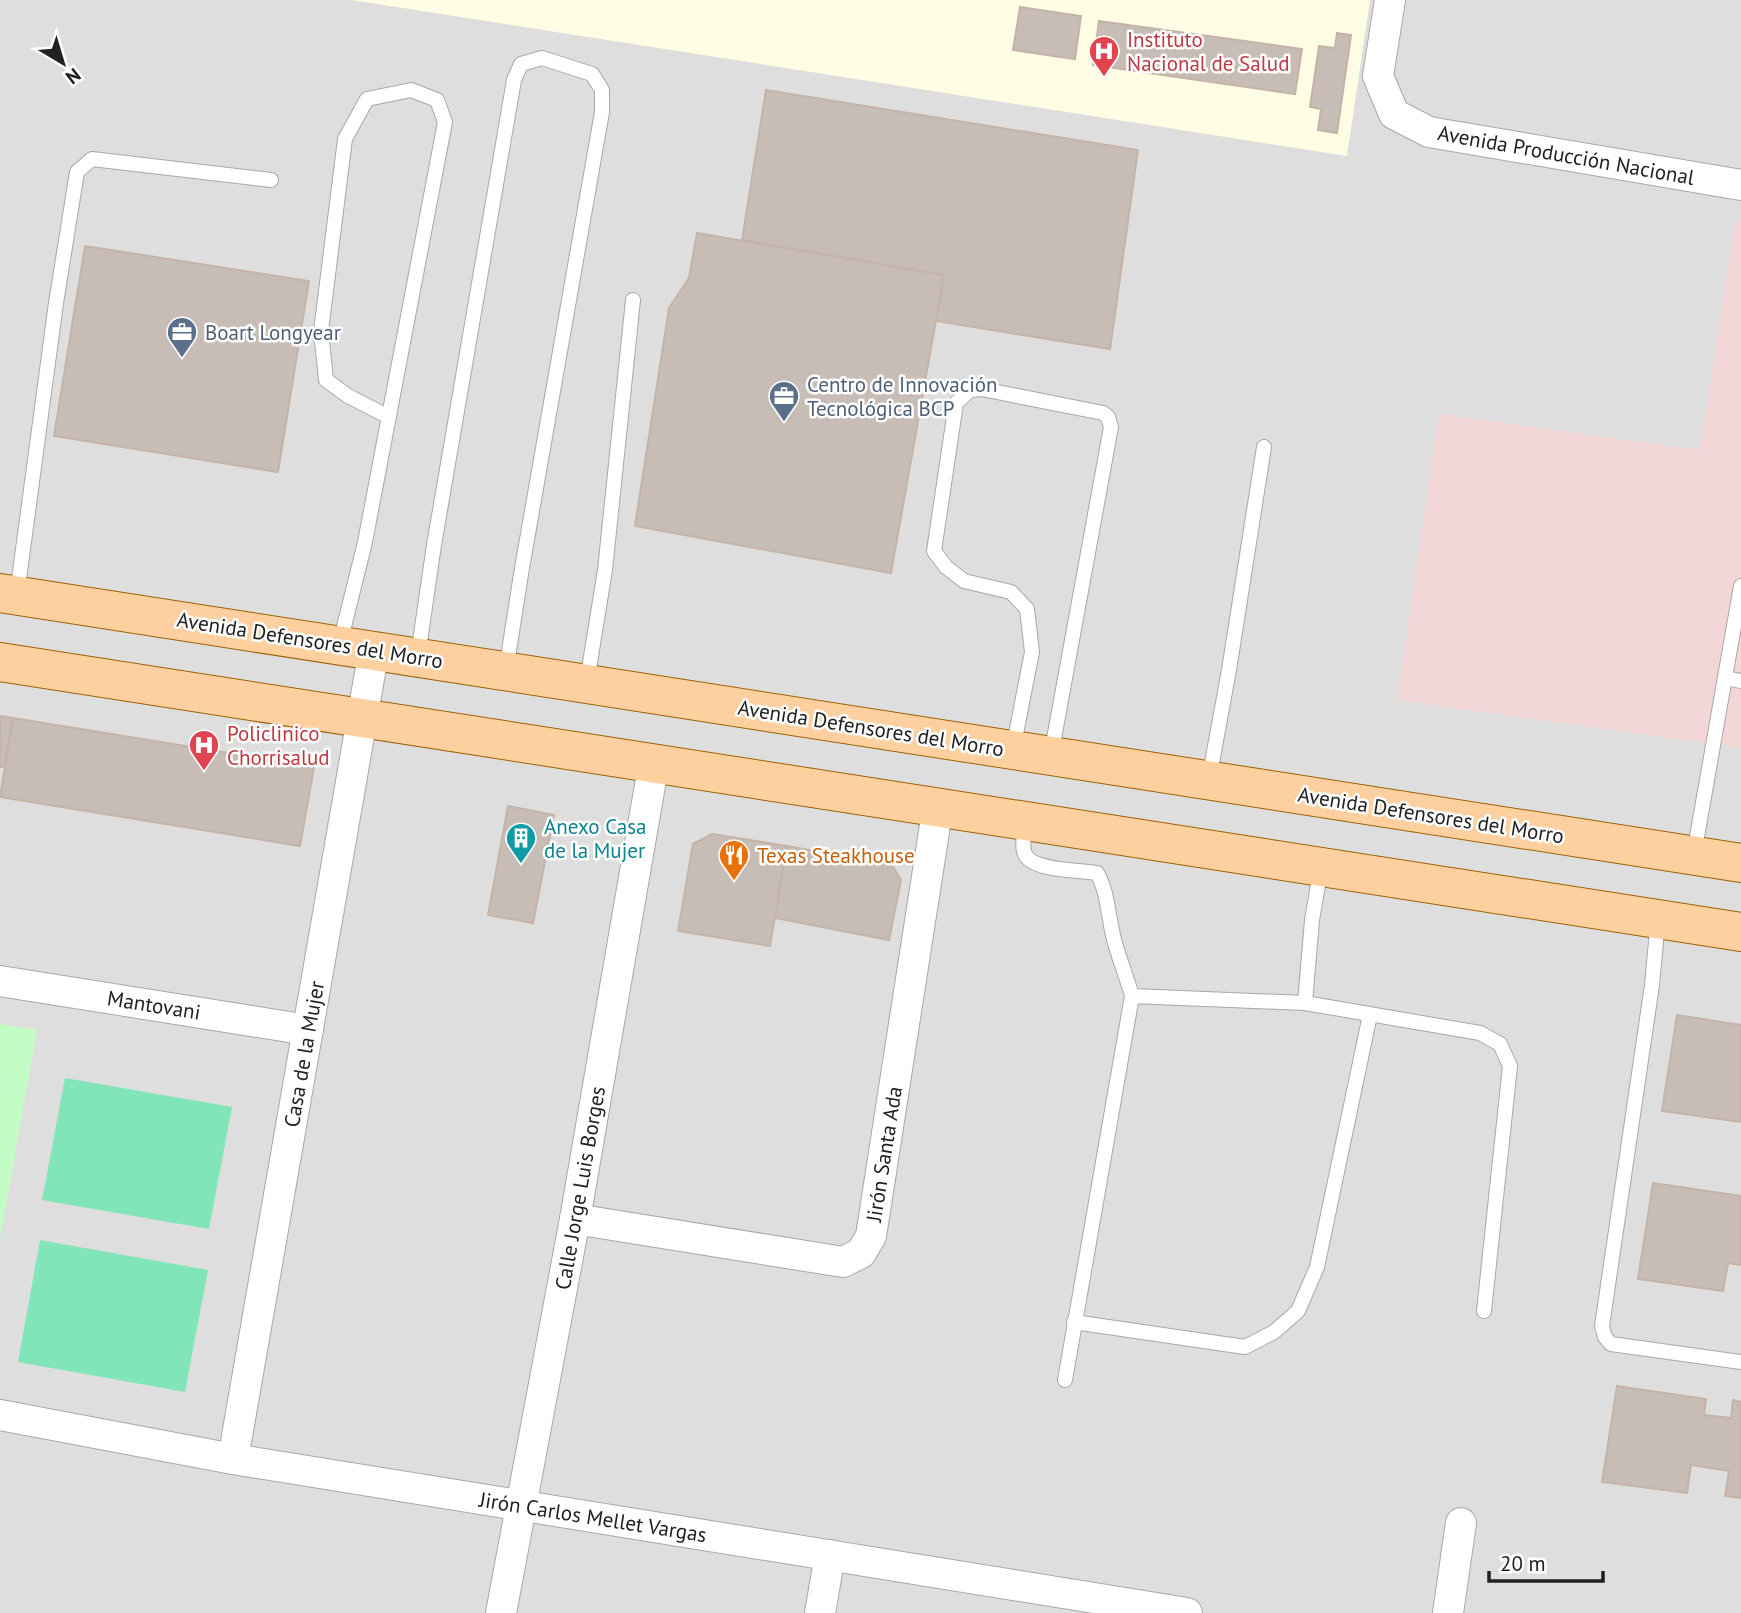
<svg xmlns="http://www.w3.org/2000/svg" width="1741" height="1613" font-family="'PT Sans',sans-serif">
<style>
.residential{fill:#dfdede}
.commercial{fill:#f3d6d7}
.education{fill:#fffde3}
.park{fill:#c3fdc5}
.pitch{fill:#81e5b9}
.building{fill:#c7bdb6;stroke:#c5b3a8;stroke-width:2}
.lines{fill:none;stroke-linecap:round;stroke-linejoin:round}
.lane-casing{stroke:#a8a8a8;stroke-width:16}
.street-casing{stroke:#a8a8a8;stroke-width:32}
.primary-casing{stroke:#9e6100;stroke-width:40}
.lane{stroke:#fff;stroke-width:14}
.street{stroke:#fff;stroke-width:30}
.primary{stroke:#ffd09f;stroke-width:38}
.labels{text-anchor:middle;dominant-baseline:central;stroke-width:5;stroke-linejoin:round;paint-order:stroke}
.health-label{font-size:21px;fill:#be3a42;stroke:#fff;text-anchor:start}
.street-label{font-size:21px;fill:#212121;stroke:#fff}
.service-label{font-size:21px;fill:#4e5e75;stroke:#fff;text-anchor:start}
.culture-label{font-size:21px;fill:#0d838f;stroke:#fff;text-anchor:start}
.food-label{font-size:21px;fill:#c56008;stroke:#fff;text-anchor:start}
</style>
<rect width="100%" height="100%" fill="#f2eee7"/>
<rect class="residential" x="0" y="0" width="1741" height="1613"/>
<path class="commercial" d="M1735,220L1741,221V748L1397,700L1439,414L1700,450Z"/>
<path class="education" d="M352,0H1370L1347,156Z"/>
<path class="park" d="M0,1024L37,1030L0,1239Z"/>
<g class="pitch">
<path d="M65,1078L232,1107L209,1229L42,1200Z"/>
<path d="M40,1240L208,1270L185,1392L18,1362Z"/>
</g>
<g class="building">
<path d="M1020,7L1081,16L1075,59L1013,50Z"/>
<path d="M1099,21L1302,49L1295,94L1093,65Z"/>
<path d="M1337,33L1351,35L1337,133L1318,130L1321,109L1310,107L1319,46L1335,48Z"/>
<path d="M766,90L1138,150L1110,349L936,321L944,275L742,240Z"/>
<path d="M697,233L944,275L891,573L635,526L669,308L689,278Z"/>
<path d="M85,246L309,281L278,472L54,436Z"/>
<path d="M0,716L13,718L4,767H0Z"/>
<path d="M13,718L314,767L300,846L0,797Z"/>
<path d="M508,806L554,815L533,923L488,915Z"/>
<path d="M712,834L787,846L770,946L678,931L693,844Z"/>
<path d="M787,846L892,865L901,880L889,940L775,918Z"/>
<path d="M1677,1015L1741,1025V1122L1662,1111Z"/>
<path d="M1653,1183L1741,1196V1265L1728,1263L1723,1291L1638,1279Z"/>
<path d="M1617,1386L1706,1399L1704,1415L1731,1418L1733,1400L1741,1402V1498L1725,1496L1729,1471L1691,1465L1687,1493L1602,1482Z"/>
</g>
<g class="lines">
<g class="lane-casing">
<g id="lane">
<path d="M17,594L56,303L77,172L92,159L271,180"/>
<path d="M340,643L365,542L445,122L437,100L411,90L367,99L345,139L321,331L326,380L348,396L389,417"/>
<path d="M418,655L434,545L514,80L521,64L542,58L592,74L602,90V112L522,568L506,670"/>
<path d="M1725,678L1741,681"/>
<path d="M587,681L605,570L633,300"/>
<path d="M1013,749L1032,652L1027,609L1011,592L964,581L946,567L934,551L956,403L970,390L982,389L1103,413L1108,417L1111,427L1051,755"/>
<path d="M1209,779L1229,670L1264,447"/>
<path d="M1026,822C1025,831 1021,846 1025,854C1032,871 1079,870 1097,873C1109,894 1108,920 1115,943C1120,961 1127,978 1132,996"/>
<path d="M1694,854L1741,586"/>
<path d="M1321,868L1312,920L1305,1003L1480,1033L1500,1044L1510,1066L1484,1311"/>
<path d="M1658,920L1652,985L1602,1326L1605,1337L1611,1344L1741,1362"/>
<path d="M1074,1322L1245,1347L1274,1332L1298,1311L1317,1267L1370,1015"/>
<path d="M1065,1380L1132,996L1305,1003"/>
</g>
</g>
<g class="street-casing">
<g id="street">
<path d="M1390,0L1378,76L1394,114L1429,132L1741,185"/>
<path d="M0,981L308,1030"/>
<path d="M575,1219L843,1262L861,1253L871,1236L938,806"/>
<path d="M0,1415L233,1459L1187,1613"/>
<path d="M233,1459L374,650"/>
<path d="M501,1613L575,1219L654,762"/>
<path d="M820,1613L830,1555"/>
<path d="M1448,1613L1461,1523"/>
</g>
</g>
<g class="primary-casing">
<g id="primary">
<path d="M0,593L1741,863"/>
<path d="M0,662L1741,932"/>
</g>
</g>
<use href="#lane" class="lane"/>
<use href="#street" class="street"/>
<use href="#primary" class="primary"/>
</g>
<defs>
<g id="hospital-pin" transform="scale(1.575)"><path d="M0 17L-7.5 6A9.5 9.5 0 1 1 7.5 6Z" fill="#e0444e" stroke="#fff"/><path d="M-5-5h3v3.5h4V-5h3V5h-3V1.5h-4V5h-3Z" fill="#fff"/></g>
<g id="office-pin" transform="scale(1.575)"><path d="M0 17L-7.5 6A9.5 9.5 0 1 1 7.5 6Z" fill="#5c6f8a" stroke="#fff"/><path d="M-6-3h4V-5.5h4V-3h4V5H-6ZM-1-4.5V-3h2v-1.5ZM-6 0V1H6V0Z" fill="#fff"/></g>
<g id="building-pin" transform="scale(1.575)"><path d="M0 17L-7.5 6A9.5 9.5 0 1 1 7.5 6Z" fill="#0f9aa8" stroke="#fff"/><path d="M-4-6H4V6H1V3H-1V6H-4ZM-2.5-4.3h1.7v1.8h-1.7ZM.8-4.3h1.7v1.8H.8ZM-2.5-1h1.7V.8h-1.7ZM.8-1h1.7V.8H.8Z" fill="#fff"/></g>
<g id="restaurant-pin" transform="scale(1.575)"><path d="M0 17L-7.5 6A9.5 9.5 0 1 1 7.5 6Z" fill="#e8710a" stroke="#fff"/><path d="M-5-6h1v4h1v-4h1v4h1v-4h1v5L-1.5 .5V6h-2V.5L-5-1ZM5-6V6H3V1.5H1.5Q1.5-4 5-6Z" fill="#fff"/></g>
</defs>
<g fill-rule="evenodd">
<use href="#hospital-pin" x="1104" y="51"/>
<use href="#office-pin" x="182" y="332"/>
<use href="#office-pin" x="784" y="396"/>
<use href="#hospital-pin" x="204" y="745"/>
<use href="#building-pin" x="521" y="838"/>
<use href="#restaurant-pin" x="734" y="855"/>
</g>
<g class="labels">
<g class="health-label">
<text x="1127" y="39">Instituto<tspan x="1127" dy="24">Nacional de Salud</tspan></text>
<text x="227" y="733">Policlinico<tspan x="227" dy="24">Chorrisalud</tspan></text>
</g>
<g class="street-label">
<text transform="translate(1566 155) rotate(10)">Avenida Producción Nacional</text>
<text transform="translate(310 640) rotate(9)">Avenida Defensores del Morro</text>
<text transform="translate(871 728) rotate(9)">Avenida Defensores del Morro</text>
<text transform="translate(1431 815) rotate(9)">Avenida Defensores del Morro</text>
<text transform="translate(154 1005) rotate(9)">Mantovani</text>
<text transform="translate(304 1054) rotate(-80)">Casa de la Mujer</text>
<text transform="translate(884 1154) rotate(-81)">Jirón Santa Ada</text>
<text transform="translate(580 1188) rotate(-80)">Calle Jorge Luis Borges</text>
<text transform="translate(593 1517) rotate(9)">Jirón Carlos Mellet Vargas</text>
</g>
<g class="service-label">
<text x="205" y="332">Boart Longyear</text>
<text x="807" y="384">Centro de Innovación<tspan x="807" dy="24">Tecnológica BCP</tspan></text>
</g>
<g class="culture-label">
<text x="544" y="826">Anexo Casa<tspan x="544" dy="24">de la Mujer</tspan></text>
</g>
<g class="food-label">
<text x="757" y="855">Texas Steakhouse</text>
</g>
</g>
<g transform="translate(63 63) rotate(142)" stroke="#ffffff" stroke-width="5" paint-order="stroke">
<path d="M0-5L12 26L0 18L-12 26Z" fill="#212121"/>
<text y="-10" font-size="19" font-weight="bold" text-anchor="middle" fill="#212121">N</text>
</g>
<path d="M1489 1571v10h114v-10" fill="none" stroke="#212121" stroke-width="3.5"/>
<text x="1500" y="1571" font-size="21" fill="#212121" stroke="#ffffff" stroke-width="5" paint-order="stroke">20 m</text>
</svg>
